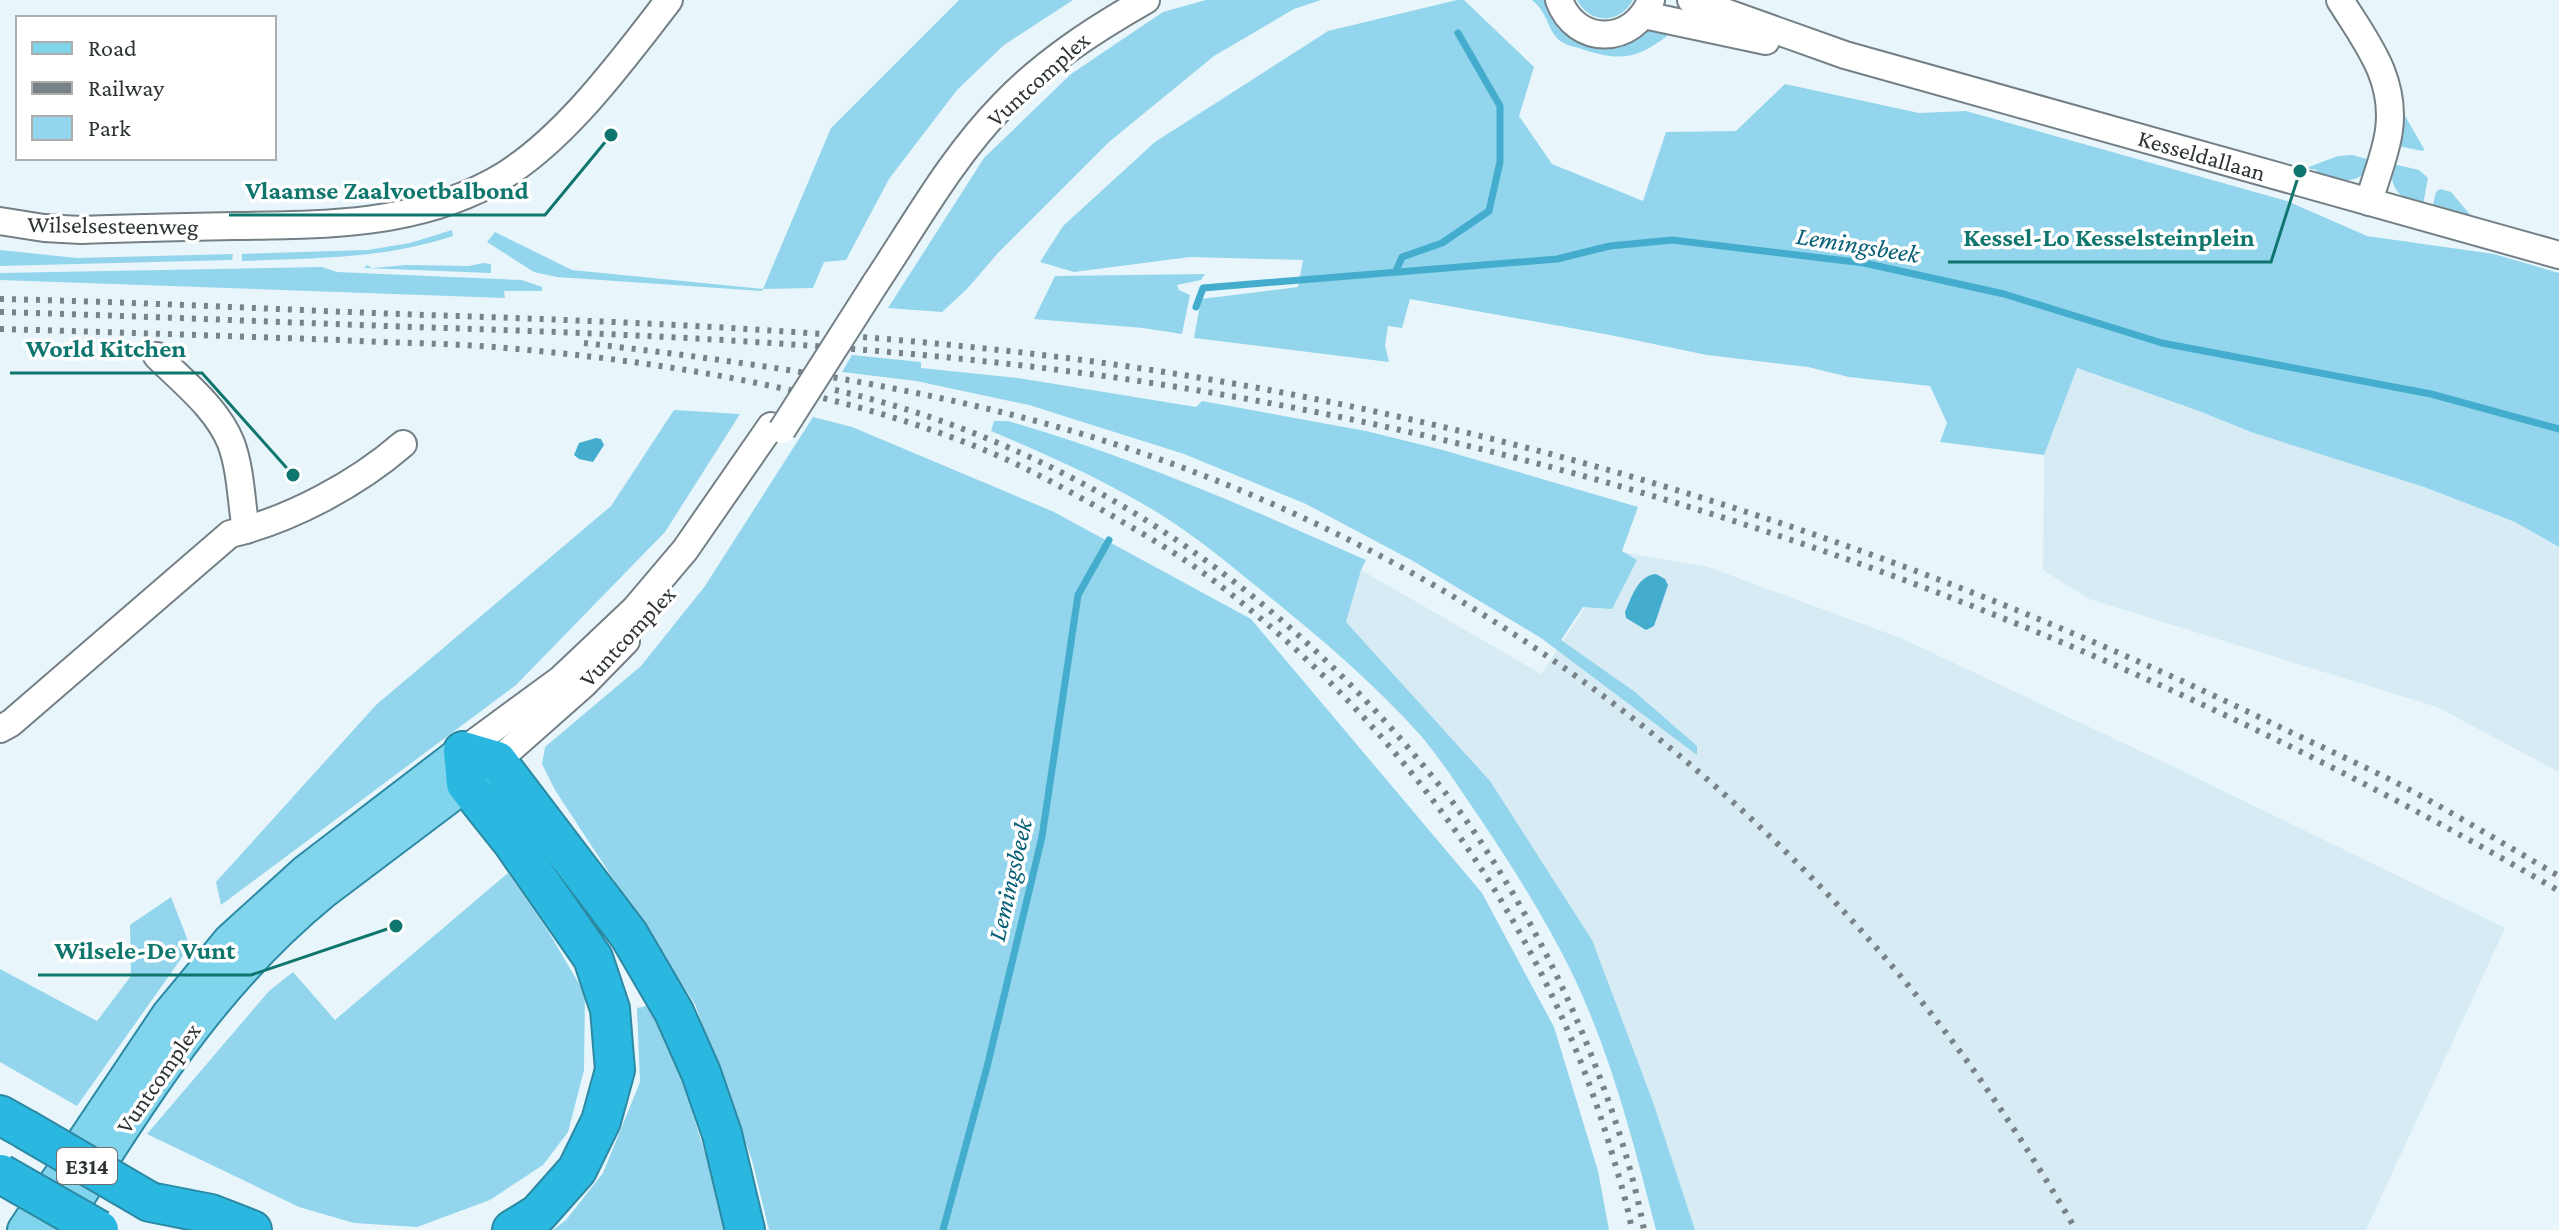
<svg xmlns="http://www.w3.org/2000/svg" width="2559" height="1230" font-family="'Crimson Pro',serif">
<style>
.built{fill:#d6ebf4}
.green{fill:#93d5ec}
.water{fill:#44adce}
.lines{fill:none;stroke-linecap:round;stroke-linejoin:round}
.stream{stroke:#44adce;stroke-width:7}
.minor-casing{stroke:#748085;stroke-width:30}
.major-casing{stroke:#2c89a4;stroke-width:36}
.highway-casing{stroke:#2c89a4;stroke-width:42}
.minor{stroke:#fff;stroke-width:26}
.major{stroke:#80d4ec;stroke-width:32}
.highway{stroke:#2bb8e0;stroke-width:38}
.rail{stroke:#798286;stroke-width:6;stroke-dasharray:4 8;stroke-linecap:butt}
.minor-bridge-casing{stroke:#748085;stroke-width:30;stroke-linecap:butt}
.highway-bridge-casing{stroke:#2c89a4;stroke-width:42;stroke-linecap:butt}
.minor-bridge{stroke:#fff;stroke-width:26}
.highway-bridge{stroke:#2bb8e0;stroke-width:38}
.labels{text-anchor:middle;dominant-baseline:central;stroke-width:7;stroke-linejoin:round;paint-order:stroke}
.shield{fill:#fff;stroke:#6c7072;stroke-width:2}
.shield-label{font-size:22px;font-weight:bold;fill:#2d3335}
.street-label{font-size:24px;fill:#2d3335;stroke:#fff}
.water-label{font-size:26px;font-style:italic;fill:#086077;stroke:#fff}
.leader{fill:none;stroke:#0f766e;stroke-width:3}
.callout-dot{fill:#0f766e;stroke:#fff;stroke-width:3}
.callout-label{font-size:26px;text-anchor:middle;font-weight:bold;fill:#0f766e;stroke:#fff;stroke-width:7;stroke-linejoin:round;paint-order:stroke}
</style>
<rect width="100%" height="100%" fill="#e8f6fb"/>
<g class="built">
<path d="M2076,368L2199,411L2251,432L2424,487L2515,522L2559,547V772L2437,707L2089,599L2043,570L2044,455Z"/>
<path d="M1622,552L1708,567L1903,639L2170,765L2505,928L2366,1230H1686L1591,940L1346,622L1361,570L1541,674Z"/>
</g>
<g class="green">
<path d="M959,0H1073L1004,45L957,90L889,179L846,260L824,262L813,288L763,289L762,291L557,277L534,272L487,242L495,232L572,270L763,289L831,128Z"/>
<path d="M1206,0H1321L1294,9L1214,56L1109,142L998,253L967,289L942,312L888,308L984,158L1071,74L1163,12Z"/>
<path d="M1457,0H1464L1534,67L1519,116L1552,164L1643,201L1666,132L1736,131L1785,84L1919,113L1966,111L2287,201L2367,236L2494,254L2559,273V547L2515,522L2424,487L2251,432L2199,411L2077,368L2044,455L1940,442L1947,423L1930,386L1849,377L1808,367L1707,355L1610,335L1410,299L1402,328L1388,326L1385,345L1389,362L1194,338L1201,299L1298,287L1303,260L1190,257L1074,272L1040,262L1063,226L1155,142L1328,31Z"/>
<path d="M1532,0H1548L1629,42C1648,35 1642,27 1667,32V36C1635,61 1616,61 1579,48C1571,46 1562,44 1556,37C1546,24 1548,14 1532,0Z"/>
<path d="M1577,0H1633C1620,24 1590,25 1577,0Z"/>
<path d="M2404,114L2424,149L2423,151L2397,146Z"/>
<path d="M2352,155L2371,160C2363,188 2337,181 2316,174L2317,170L2306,168L2338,156Z"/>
<path d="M2393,164L2419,170L2428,178L2423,205C2401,199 2388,190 2393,164Z"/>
<path d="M2440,189L2451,192L2473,218L2432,208L2436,192Z"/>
<path d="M452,230L453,236C384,259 314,258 242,261V254L368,250L410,243Z"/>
<path d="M0,250L77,258L233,254L232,260L0,266Z"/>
<path d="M483,263L491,264V273L364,268L367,265L372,268L407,265L469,266Z"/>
<path d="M322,267L337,272L522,280L542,287V291H504L505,298L0,280V273Z"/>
<path d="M1205,274L1201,280L1177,285L1179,290L1190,295L1182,334L1143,328L1034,319L1055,276Z"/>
<path d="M852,355L921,362V368L1018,378L1196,407L1202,401L1366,431L1443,450L1638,507L1622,551L1637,560L1612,609L1583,607L1561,640L1635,692L1697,746V755L1541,638L1413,561L1306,504L1184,454L1029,405L916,381L842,372Z"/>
<path d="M674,410L740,414L665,532L516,685L221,905L216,882L376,705L611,506Z"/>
<path d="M813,417L852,427L1054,512L1251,619L1482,893L1554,1027L1598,1171L1609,1230H769L752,1160L695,1004L555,790L542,764L545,747L641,666L705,586Z"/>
<path d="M994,421H1008C1132,457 1249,508 1366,560L1361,570L1346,622L1490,781L1592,940L1653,1102L1695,1230H1656C1634,1144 1612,1058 1574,977C1546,919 1511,864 1475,811C1458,786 1441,760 1422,737C1374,683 1317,635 1261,590C1229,564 1195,536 1160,514C1107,481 1048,455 991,431Z"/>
<path d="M508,873L548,931L585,994L584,1070L568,1132L543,1165L490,1200L417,1227L354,1223L299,1207L147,1134L269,991L293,972L335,1020Z"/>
<path d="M171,897L190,946L77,1106L0,1062V969L97,1021L131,976L130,925Z"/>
<path d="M646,1006C676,1034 684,1083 695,1121C706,1157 718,1193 726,1230H553L566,1220L603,1173L640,1082L637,1008Z"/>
</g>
<g class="water">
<path d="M596,438L601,439L604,445L593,462L579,459L574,455L579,443Z"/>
<path d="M1656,574L1665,579L1668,585L1654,626L1646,630L1626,618L1625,612C1632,597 1637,576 1656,574Z"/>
</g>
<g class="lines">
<g class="stream">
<path d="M1396,271L1402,257L1442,243L1489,211L1500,162V106L1458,33"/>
<path d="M1196,307L1203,288L1557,259L1610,246L1672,240L1864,263L2004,294L2162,343L2431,394L2559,429"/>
<path d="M943,1230L987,1067L1042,837L1078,595L1109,540"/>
</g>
<g class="minor-casing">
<g id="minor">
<path d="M1559,0C1576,47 1634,45 1651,0"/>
<path d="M1691,0L1845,55L2559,255"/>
<path d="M2340,0C2366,42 2396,78 2389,130C2386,154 2375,179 2369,202"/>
<path d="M1644,15L1766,41"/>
<path d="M0,221L44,228L81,230C133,228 186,227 238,226C325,225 414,225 493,182C561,145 622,61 669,0"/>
<path d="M875,284C915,224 952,157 1003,105C1044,62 1095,29 1146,0"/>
<path d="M157,356C183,382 217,408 231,443C241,470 241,501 246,530"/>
<path d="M0,729L11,723L230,534C290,520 357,484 403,444"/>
<path d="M463,751L561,679L635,609L685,550L771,426"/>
<path d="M497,761L584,684L626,641"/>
</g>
</g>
<g class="major-casing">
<g id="major">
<path d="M24,1230L168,1015L230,940L305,872L463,751"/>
<path d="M57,1230C138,1106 206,988 322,893L485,770"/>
</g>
</g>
<g class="highway-casing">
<g id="highway">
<path d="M0,1115L25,1129"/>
<path d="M150,1202L211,1214L252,1230"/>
<path d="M512,1230L538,1214L577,1170L601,1121L615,1070L610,1009L593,958L513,843L466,784L463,751L497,761L629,935L674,1012L701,1073L722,1134L745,1230"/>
</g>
</g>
<use href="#minor" class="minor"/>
<use href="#major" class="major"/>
<use href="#highway" class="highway"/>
<g class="rail">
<path d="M0,299C142,302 285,310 427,315C641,322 854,331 1067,358C1491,413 1905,544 2288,731C2324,748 2361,765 2397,783C2452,812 2505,845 2559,876"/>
<path d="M0,312C138,316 276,322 414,327C632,334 850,343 1067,371C1593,439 2102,624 2559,891"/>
<path d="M0,329C113,332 227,336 340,340C391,343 443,343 494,347C652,360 819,386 967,443C1012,460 1055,483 1097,507C1138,531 1181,555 1218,584C1300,647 1373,721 1435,803C1514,907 1574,1025 1611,1150C1619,1177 1627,1203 1632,1230"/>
<path d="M584,343C758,363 934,388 1102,440C1418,539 1703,734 1912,990C1974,1065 2027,1146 2076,1230"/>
<path d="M835,390C1056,441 1251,568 1399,737C1430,773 1461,810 1486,850C1531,919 1568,993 1597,1070C1617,1122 1634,1176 1644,1230"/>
</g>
<g class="minor-bridge-casing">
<path id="minor-bridge" d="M782,430L875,284"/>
</g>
<g class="highway-bridge-casing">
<g id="highway-bridge">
<path d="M25,1129L150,1202"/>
<path d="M1,1174L99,1230"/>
</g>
</g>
<use href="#minor-bridge" class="minor-bridge"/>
<use href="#highway-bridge" class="highway-bridge"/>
</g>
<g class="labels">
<rect class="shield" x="57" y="1148" width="60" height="36" rx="6"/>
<g class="shield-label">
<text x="87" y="1166">E314</text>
</g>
<g class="street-label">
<text transform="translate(1038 79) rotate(-42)">Vuntcomplex</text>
<text transform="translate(2202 155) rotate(16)">Kesseldallaan</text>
<text transform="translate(113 225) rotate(1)">Wilselsesteenweg</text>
<text transform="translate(627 636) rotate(-47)">Vuntcomplex</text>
<text transform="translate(158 1078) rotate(-55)">Vuntcomplex</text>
</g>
<g class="water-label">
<text transform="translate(1858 245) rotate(9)">Lemingsbeek</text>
<text transform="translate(1010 880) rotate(-77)">Lemingsbeek</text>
</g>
</g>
<path class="leader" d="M611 135L545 215H229M2300 171L2271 262H1948M293 475L202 373H10M396 926L251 975H38"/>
<g class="callout-dot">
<circle cx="611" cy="135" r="8"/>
<circle cx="2300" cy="171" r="8"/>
<circle cx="293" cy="475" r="8"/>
<circle cx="396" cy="926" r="8"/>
</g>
<g class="callout-label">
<text x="387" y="199">Vlaamse Zaalvoetbalbond</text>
<text x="2109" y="246">Kessel-Lo Kesselsteinplein</text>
<text x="106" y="357">World Kitchen</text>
<text x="145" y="959">Wilsele-De Vunt</text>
</g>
<rect x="16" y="16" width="260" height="144" fill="#ffffff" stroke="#abadae" stroke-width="2"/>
<rect x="32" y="42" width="40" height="12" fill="#80d4ec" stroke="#abadae" stroke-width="2"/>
<text x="88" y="56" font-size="24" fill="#2d3335">Road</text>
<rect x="32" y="82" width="40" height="12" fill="#798286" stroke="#abadae" stroke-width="2"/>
<text x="88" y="96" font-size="24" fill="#2d3335">Railway</text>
<rect x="32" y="116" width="40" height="24" fill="#93d5ec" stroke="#abadae" stroke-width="2"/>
<text x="88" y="136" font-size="24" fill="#2d3335">Park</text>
</svg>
